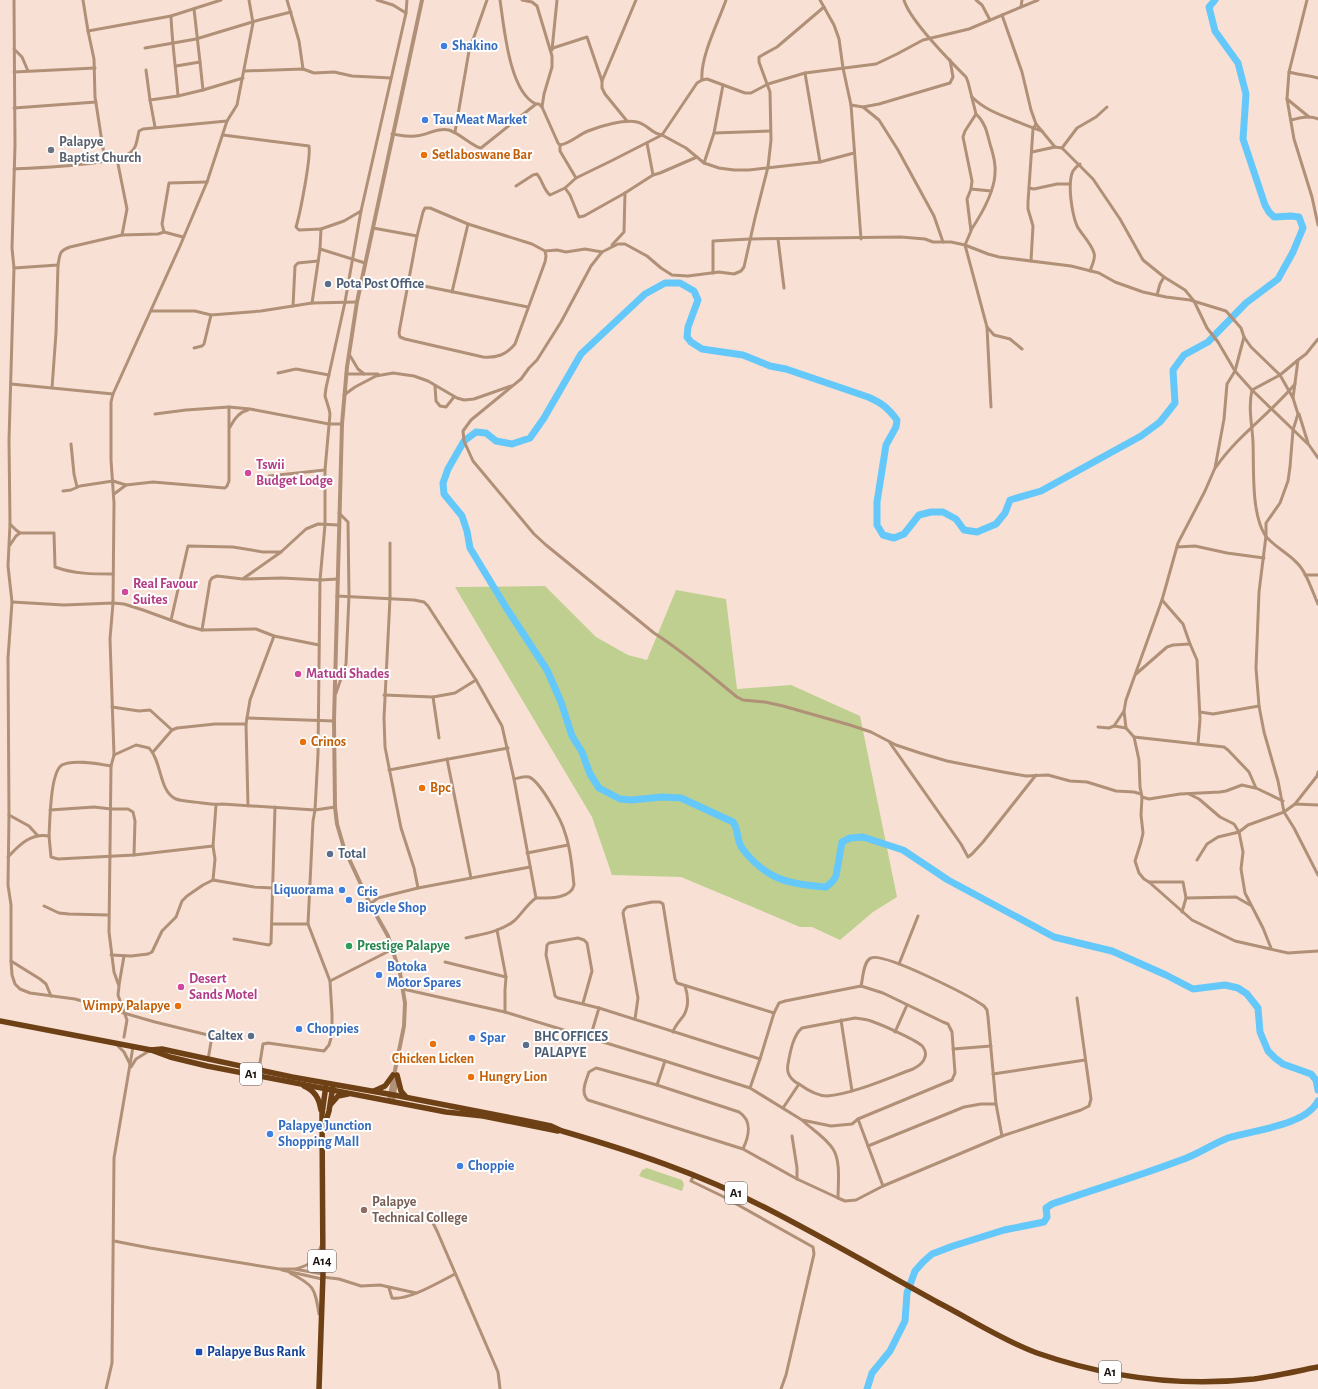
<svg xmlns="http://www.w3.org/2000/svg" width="1318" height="1389" font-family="'Alegreya Sans',sans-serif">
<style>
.green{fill:#bfcf8f}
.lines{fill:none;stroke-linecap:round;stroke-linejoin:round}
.river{stroke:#65c8fa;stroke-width:7}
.minor{stroke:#b19078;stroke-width:3}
.tertiary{stroke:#b19078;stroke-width:4}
.trunk{stroke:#6e4015;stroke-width:5.5}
.shop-dot{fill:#3f7fe0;stroke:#fff;stroke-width:1.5}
.worship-dot{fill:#6b7280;stroke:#fff;stroke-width:1.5}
.food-dot{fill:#e8710a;stroke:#fff;stroke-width:1.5}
.service-dot{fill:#5c6f8a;stroke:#fff;stroke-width:1.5}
.hotel-dot{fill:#d1479c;stroke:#fff;stroke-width:1.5}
.leisure-dot{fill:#2e9e5b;stroke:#fff;stroke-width:1.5}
.education-dot{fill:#8d6e63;stroke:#fff;stroke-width:1.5}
.transit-dot{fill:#1a4fb4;stroke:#fff;stroke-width:1.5}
.labels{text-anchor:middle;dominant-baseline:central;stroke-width:4;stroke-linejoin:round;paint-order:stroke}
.shield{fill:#fff;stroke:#5f5a57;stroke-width:1}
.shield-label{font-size:13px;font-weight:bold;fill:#1b130f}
.shop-label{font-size:14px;font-weight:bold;fill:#366cbe;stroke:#fff;text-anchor:start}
.worship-label{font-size:14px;font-weight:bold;fill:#5b616d;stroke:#fff;text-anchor:start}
.food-label{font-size:14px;font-weight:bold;fill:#c56008;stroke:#fff;text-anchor:start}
.service-label{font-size:14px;font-weight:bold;fill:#4e5e75;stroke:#fff;text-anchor:start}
.hotel-label{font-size:14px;font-weight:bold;fill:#b23c85;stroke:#fff;text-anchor:start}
.leisure-label{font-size:14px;font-weight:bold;fill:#27864d;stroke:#fff;text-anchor:start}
.education-label{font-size:14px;font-weight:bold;fill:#785e54;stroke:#fff;text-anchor:start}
.transit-label{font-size:14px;font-weight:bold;fill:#164399;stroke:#fff;text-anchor:start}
</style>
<rect width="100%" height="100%" fill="#f8e1d4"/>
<g class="green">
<path d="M545,586L596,637L628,655L647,660L676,590L726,599L737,689L791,685L860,716L897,897L873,912L840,940L812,927H800L681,877L612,875L592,817L455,587Z"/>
<path d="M647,1168L682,1180L684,1184L682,1191L639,1176L642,1170Z"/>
</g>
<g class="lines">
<g class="river">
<path d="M1215,0L1209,7L1215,31L1238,63L1246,94L1243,139L1265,205L1269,212L1274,217L1291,216L1299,217L1303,228L1293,252L1278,279L1246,303L1208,342L1184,355L1173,370L1175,403L1160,422L1141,436L1041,491L1010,500L1005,513L996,524L977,532L964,530L956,519L943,512H931L919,515L904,534L894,538L883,535L877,525V502L886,445L896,427L897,420C888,408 882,403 868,397L786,369L770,366L743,355L702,349L691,342L687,337L688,327L698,300L694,291L680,283H665L645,294L581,354L544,418L530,438L512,444L496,441L486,433L476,432L464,441L448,469L443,483L444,494L462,516L467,531L470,548L507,609L547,670L561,702L572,736L582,752L590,774L599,788L620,799L631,800L662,797L681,798L733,822C739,830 736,839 742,848C749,858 761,869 772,875C785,883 811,886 826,887L833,881L836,876L842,842L850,838L863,837L903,850L948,880L1054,937L1112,951L1166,975L1193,989L1225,985L1238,988L1247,994L1258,1008L1260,1032L1268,1051L1275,1058L1283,1064L1311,1074L1316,1080L1318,1090"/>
<path d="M867,1389L872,1373L890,1351L905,1321L907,1293L915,1271L923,1262L932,1254L953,1246L1004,1230L1044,1222L1047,1217L1046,1208L1052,1204C1095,1189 1139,1176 1181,1160C1197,1155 1212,1144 1228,1138C1253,1130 1305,1126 1318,1101"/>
</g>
<g class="minor">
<path d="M14,0L15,145L12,248L14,268L9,440L10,524L8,566L12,602L8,658L9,815L8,885L11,905V961L12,975L15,984L20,989L30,993L75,999L155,1022L212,1036L208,1060"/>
<path d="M83,0L88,31L94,59L95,97L105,161"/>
<path d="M287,0L299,41L303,69"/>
<path d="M377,0L393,5L406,13"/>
<path d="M500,0C504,26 509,92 536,104"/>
<path d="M522,0L532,2L537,6L552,56V67L544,94L542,107"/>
<path d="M820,0L834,25L839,39L843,68L851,105L861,239"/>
<path d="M904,0C910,21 949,60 966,77L968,82L976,114L965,131L963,137L972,181L971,189L967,199L971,231L965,245L987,327L991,407"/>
<path d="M976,0L982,5L990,20"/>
<path d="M1307,0L1289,72L1287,99L1294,139L1312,197L1318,225"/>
<path d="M824,7L777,47L759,57V62L770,92L771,140L768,167L755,218L744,267L741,271L734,274L719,272L688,276L672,275L661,268L647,256L625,244H618L602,252L591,266L561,322L537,360L529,368L521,379L471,420L463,431L464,441L473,461L534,534L546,545L654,633C684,652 710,675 737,697L743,700L765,702L783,706L850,725L871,732L896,745L920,753L947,761L1003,772L1026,776L1048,775L1070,781L1087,782L1116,791L1134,792L1141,794"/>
<path d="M1021,7L1022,0"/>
<path d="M1002,15L1022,72L1031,110L1036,124L1055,147L1062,148L1093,179L1120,219L1143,260L1164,277L1185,290L1194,301L1207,328L1218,342L1235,371L1252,390L1309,445L1318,458"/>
<path d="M88,31L171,16L221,0"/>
<path d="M145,48L196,39L259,20L291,12"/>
<path d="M553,48L587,37L602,81"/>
<path d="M14,49L22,57L28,71"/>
<path d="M552,50L557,0"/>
<path d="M200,62L203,90"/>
<path d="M176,66L200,62L194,9"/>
<path d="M146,70L150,100"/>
<path d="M245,71L303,69L314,73L334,72L352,76L391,78"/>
<path d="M14,72L95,68"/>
<path d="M1289,72C1299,75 1308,75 1318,78"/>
<path d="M805,73L820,162"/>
<path d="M702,80C700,57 718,23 726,0"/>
<path d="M178,96L203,90L243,78"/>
<path d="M972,97C984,109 998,114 1013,120C1023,124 1032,128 1042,131"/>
<path d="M1287,99L1309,117"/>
<path d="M851,105L863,107L879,104L950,83L953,77L950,60"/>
<path d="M863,107L879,120L898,150L934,216L943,242"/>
<path d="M14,108L96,102"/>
<path d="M1291,120C1299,118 1310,115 1318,119"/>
<path d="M627,121L605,94L602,88V81L636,0"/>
<path d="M155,127L150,100L178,96C176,69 172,43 171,16"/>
<path d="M455,132L469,51L487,0"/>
<path d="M714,133L770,131"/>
<path d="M392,134C400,135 407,137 415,136C427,136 436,127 449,130C459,133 475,148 481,148L536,104H539L542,107L558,143L560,145C571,143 578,135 588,131C600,126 625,119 637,122C647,124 652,134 662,135L697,83L702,80L707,79L745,93H751L768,84L805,73L876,64L897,54L923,40L969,29L1038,0"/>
<path d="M223,135L309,146C311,158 300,214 296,227L299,230L321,229L320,249L312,303"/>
<path d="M647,143L653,175"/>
<path d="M560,145V151L576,178"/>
<path d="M1062,148L1077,128L1096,117L1107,107"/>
<path d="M1032,152L1055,147"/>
<path d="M117,159L127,209L122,235"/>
<path d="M704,163L714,133L723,85"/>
<path d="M1080,164C1077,166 1075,168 1073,171C1067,183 1072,214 1077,226C1082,235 1091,243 1094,253C1096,258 1092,265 1090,271"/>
<path d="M14,169C36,168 115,165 130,153C137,148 137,139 139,131L143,129L227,121"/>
<path d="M516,186L533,175L537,174C543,181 543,189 550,195L565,188L576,178L611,161L662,135L686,148L704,163L719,168L734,170H749L820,162L854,153"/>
<path d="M565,188L570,195L579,217L584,216L625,193L653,175L660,173L697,157"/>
<path d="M1029,188L1034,189L1057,184H1070"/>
<path d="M971,189L991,191"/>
<path d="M373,228L417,236"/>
<path d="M321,229L344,221L361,211"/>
<path d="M971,230C981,215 994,192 995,174C996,164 993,153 990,144C987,132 985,122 976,114"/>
<path d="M164,232L162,224L169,183L207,182"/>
<path d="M778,239L784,288"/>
<path d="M612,245L624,232L625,193"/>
<path d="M320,249L365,263"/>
<path d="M545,251L546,256L545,262L515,344C506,355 497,358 483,357L405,339L400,337L399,333L400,327L417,236L423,212L425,208H430L468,224L532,244L545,251L557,250L566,252L585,249L602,252"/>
<path d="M1031,261L1033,226L1028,209V202L1033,129L1036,124"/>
<path d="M14,268L58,265"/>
<path d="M713,273V241L750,239L901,237L925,239L933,242H951L965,245L988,254L999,257L1071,266L1099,273L1115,282L1143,292L1166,297L1190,300L1226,311L1241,328L1244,337L1235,371L1227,384L1224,419L1215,468L1205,491L1178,543L1162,600L1126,700L1124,711L1126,728L1134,737L1139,760L1140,787L1142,797L1141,815L1143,833L1141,842L1135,861L1139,873L1144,879L1149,882L1192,920L1235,941L1288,953L1318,951"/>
<path d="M409,283L528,307"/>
<path d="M452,292L468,224"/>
<path d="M1157,295L1160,284L1164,277"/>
<path d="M293,306L295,266L298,263L318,261"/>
<path d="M151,311H195L211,315L261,311L312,303L357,302"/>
<path d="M987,327L994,335L1010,339L1022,349"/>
<path d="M1244,337L1251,347L1280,375L1293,398"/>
<path d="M1318,339L1306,354L1298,360L1293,398L1298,414L1293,430L1290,467L1288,481L1280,503L1266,523V536L1259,592L1256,668L1259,706L1264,732L1278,781L1284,812L1294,828L1318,875"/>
<path d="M194,348L202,346L204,344L211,315"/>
<path d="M349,354L358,369L364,374"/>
<path d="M1298,360L1280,375L1252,390C1248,408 1252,424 1253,442C1254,468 1251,513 1265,535C1272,545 1286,552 1295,561C1306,570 1312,591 1318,604"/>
<path d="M278,373L296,369L329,375"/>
<path d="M346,374H378"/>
<path d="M11,384L52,388"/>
<path d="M435,386L436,401L440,406L446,407L454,397"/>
<path d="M113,394L52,388L56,333L58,265C60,254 59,251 70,247L122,235L158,234L164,232L183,237"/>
<path d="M344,395L355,387L376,376L393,373L414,376L428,381L457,398L464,400L474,399L511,386"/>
<path d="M155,414L186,410L229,407L250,409L329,424H342"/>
<path d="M1299,414L1308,443"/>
<path d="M230,427C234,419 239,412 248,410"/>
<path d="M71,444L74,474L77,487"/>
<path d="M1216,467C1238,435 1270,414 1295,384"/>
<path d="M269,476L325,470"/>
<path d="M63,491L71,490L80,486L113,481L126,485L153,482L225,488L227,486L229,481V407"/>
<path d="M114,494L126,485"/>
<path d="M10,524L16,530L20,533H54L55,567C74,574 93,574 113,574"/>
<path d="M390,543V598L384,718L385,747L401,828L414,868L418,888"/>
<path d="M10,545L16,536L20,533"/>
<path d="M1177,547L1195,546L1227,553L1264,558"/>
<path d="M1305,575H1318"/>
<path d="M244,578L281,552L306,529L318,524L339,525"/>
<path d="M337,596L414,600L424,602L428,606L476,680L502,726L514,779L536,898"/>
<path d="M1162,600L1183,624L1190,644L1197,660L1200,719L1198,744"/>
<path d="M12,602L64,605L113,603L124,604L143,610L187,626L202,630L256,629L274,636L319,645"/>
<path d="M171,620L188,546L233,547L263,552H281"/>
<path d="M202,630L210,581L212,578L217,576L243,579L282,578L320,580L338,579"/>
<path d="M1136,674L1167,647L1173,645L1190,644"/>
<path d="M336,693L346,664L349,596L348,522L339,513"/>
<path d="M384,695L433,697L455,693L476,680"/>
<path d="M433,697L439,738"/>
<path d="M112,707L139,711L150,710L172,730"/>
<path d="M1200,712L1213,714L1259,706"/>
<path d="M247,718L334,721"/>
<path d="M1114,726L1126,728"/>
<path d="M1098,727L1109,728L1114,726L1124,711"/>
<path d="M1134,737L1224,747L1228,750L1249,772L1256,788L1283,801"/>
<path d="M890,743L961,844L968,857L972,854L983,842L1036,775"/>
<path d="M153,752L172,730L177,728L215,724H246"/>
<path d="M114,755L136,745L149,748C162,761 159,792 176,799C181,801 188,801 194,802C204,803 213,805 222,804L315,810L335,807"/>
<path d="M447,759L471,878"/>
<path d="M389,770L508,748"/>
<path d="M1189,794L1199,799L1220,817L1234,824L1239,832L1243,852L1241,869L1245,893L1263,928L1271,948"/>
<path d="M1142,797L1149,799L1180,794L1220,792L1226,791L1242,785L1255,788"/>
<path d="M1295,804L1317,776L1318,772"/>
<path d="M248,806L246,724L250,700L274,636"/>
<path d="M50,810L94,807L111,809H128L133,812L135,821L134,855"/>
<path d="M9,815L29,826L38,836"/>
<path d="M49,836C50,822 50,772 62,765C73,759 99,764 111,766"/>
<path d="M527,853L568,845"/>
<path d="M8,857C20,844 31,833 49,836L51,857L58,859L134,855L213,846"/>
<path d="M1197,860L1207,844L1218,837L1239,832L1248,825L1284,812L1295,804L1318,805"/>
<path d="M213,880L215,859L213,846L216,805"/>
<path d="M1149,882H1183L1186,898L1182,912"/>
<path d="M1186,898L1236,897L1250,905"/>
<path d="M370,904L378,898L418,888L530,867"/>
<path d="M44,906L59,913L69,914L108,915"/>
<path d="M272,924H308"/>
<path d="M497,930L506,977L505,990V1012"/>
<path d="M466,938C482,934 500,932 514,921C522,914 527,904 536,898C549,898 571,899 574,885C572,868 571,849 565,833C562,821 540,781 529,777C524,776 519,778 514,779"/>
<path d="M234,939L269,945L271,943L275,807"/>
<path d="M111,955L131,956L148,954L152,952L162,931L176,917L182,901L187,896L203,885L213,880L254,887L273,888"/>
<path d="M11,961L40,979L46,984L51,996"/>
<path d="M445,962L506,977"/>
<path d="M899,964L918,916"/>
<path d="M330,981L393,949"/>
<path d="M119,985L124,956"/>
<path d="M861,986C863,979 863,961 871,958C884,952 970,996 984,1006L987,1010L988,1017L996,1104L1002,1136"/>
<path d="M403,989L505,1012L665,1061L750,1088L802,1120L831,1126L852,1124L858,1119L952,1080L955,1073L952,1032L948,1024L943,1022L883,993L861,986L785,1001L779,1003L774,1013L760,1059L750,1088"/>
<path d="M583,1003L592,971L587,943L584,940L578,938L549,943L547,945L546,955L554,991L555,996L558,998L599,1008L760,1059"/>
<path d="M855,1018C861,1019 866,1019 871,1021C880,1024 919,1041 923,1047C930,1057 921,1065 913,1069C888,1078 853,1094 827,1096C818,1096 806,1089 799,1084C791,1080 786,1073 788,1064C790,1053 793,1035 802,1028Z"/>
<path d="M635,1019L638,998L623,913L624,910L627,907L652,902H660L663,904L675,979L677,983L774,1013"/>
<path d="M841,1020L852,1091"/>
<path d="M673,1032C675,1025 680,1021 684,1015C689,1006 688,995 685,986"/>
<path d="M895,1032L907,1005"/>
<path d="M124,1037L127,1020L118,995L119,986L114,972L109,932L111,766L114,755L110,639L113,603L114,503L111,460V402L113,394L180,246L207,182L227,121L237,105L253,23L249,0"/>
<path d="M590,1038L599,1008"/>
<path d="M116,1044L124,1052L130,1064"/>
<path d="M953,1049L991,1046"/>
<path d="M131,1067L136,1059L149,1051"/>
<path d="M993,1074L1085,1060"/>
<path d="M258,1075L263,1044L268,1043L324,1051L329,1045L332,1035V1014L330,981L308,924L313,821L315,810L318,754L320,580L325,525V470L330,414L329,409L325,396L326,388L345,302L361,211L406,13L407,0"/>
<path d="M657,1085L665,1061"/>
<path d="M783,1108L799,1084"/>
<path d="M858,1119L883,1186"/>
<path d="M803,1121C813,1130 826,1138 833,1149C841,1161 838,1184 838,1198"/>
<path d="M792,1136L797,1168V1179"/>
<path d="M868,1146L964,1107L981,1104H996"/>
<path d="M743,1149C749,1136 753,1121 739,1112L657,1085L600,1069L596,1068L589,1072C586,1081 580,1093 588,1100L743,1149L797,1179L838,1198L845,1201L856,1200L883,1186L1002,1136L1081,1110L1089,1106L1091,1099L1077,998"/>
<path d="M694,1175L691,1181L722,1196L813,1247L814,1254L786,1375L781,1389"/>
<path d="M429,1215L437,1231L498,1372L500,1389"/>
<path d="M114,1241L150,1248L279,1269H294L323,1274"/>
<path d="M296,1269C312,1264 316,1261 321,1246"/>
<path d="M282,1270L322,1279"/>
<path d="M290,1273C314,1285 315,1288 319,1314"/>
<path d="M322,1277L339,1279L361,1286L380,1285L416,1293"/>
<path d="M389,1288L392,1298C408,1301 441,1281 455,1274"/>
<path d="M106,1389L112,1363L114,1158L133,1047"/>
</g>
<g class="tertiary">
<path d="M389,1100L404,1026L405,1003L400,973L388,936L370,904L344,848L337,824L335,807L334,721L342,424L347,367L357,302L422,0"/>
<path d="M393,1101L397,1076"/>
</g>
<g class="trunk">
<path d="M0,1021L151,1050L170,1057L207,1066L446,1112L483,1116L558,1131"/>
<path d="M151,1050L162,1049L171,1051L292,1077L394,1095L522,1120L551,1126L562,1131C631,1151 700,1174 764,1207C823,1237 881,1271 939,1303C972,1320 1002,1340 1037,1353C1106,1377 1181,1387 1254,1379C1276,1376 1297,1371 1318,1367"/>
<path d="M397,1075L401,1091L406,1097"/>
<path d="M304,1086C315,1091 319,1098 321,1110"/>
<path d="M374,1091L385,1086L393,1075"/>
<path d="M331,1104L338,1096L348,1094"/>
<path d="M324,1127L329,1111L333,1086"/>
<path d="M319,1389L323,1274L322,1114L326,1085"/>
</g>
</g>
<g class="shop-dot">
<circle cx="444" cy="46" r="4"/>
<circle cx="425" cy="120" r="4"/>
<circle cx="342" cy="890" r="4"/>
<circle cx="349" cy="900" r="4"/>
<circle cx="379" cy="975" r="4"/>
<circle cx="299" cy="1029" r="4"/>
<circle cx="472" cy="1038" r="4"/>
<circle cx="270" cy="1134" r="4"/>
<circle cx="460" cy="1166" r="4"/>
</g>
<circle class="worship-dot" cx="51" cy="150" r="4"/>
<g class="food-dot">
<circle cx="424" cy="155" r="4"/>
<circle cx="303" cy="742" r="4"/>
<circle cx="422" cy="788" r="4"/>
<circle cx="178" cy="1006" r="4"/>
<circle cx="433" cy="1044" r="4"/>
<circle cx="471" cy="1077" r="4"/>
</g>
<g class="service-dot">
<circle cx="328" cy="284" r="4"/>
<circle cx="330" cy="854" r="4"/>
<circle cx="251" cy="1036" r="4"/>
<circle cx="526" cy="1045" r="4"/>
</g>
<g class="hotel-dot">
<circle cx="248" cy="473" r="4"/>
<circle cx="125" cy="592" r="4"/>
<circle cx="298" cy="674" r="4"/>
<circle cx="181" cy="987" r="4"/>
</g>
<circle class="leisure-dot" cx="349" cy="946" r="4"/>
<circle class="education-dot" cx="364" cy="1210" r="4"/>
<rect class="transit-dot" x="195" y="1348" width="8" height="8" rx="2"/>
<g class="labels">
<g class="shield">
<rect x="240" y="1063" width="22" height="22" rx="3"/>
<rect x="725" y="1182" width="22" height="22" rx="3"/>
<rect x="308" y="1250" width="28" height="22" rx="3"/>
<rect x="1099" y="1361" width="22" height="22" rx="3"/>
</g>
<g class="shield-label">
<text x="251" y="1074">A1</text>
<text x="736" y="1193">A1</text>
<text x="322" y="1261">A14</text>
<text x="1110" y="1372">A1</text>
</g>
<g class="shop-label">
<text x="452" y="46">Shakino</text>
<text x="433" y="120">Tau Meat Market</text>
<text x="334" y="890" text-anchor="end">Liquorama</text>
<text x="357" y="892">Cris<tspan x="357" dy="16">Bicycle Shop</tspan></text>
<text x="387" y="967">Botoka<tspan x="387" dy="16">Motor Spares</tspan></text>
<text x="307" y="1029">Choppies</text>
<text x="480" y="1038">Spar</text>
<text x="278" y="1126">Palapye Junction<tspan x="278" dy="16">Shopping Mall</tspan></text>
<text x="468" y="1166">Choppie</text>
</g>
<g class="worship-label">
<text x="59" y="142">Palapye<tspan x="59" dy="16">Baptist Church</tspan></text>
</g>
<g class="food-label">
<text x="432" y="155">Setlaboswane Bar</text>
<text x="311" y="742">Crinos</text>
<text x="430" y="788">Bpc</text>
<text x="170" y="1006" text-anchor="end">Wimpy Palapye</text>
<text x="433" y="1059" text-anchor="middle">Chicken Licken</text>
<text x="479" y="1077">Hungry Lion</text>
</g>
<g class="service-label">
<text x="336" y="284">Pota Post Office</text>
<text x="338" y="854">Total</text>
<text x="243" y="1036" text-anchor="end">Caltex</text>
<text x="534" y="1037">BHC OFFICES<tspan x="534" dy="16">PALAPYE</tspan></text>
</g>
<g class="hotel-label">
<text x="256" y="465">Tswii<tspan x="256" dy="16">Budget Lodge</tspan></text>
<text x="133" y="584">Real Favour<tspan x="133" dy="16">Suites</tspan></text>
<text x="306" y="674">Matudi Shades</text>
<text x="189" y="979">Desert<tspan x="189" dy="16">Sands Motel</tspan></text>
</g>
<g class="leisure-label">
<text x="357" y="946">Prestige Palapye</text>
</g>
<g class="education-label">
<text x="372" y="1202">Palapye<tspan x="372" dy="16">Technical College</tspan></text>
</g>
<g class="transit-label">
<text x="207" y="1352">Palapye Bus Rank</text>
</g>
</g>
</svg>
